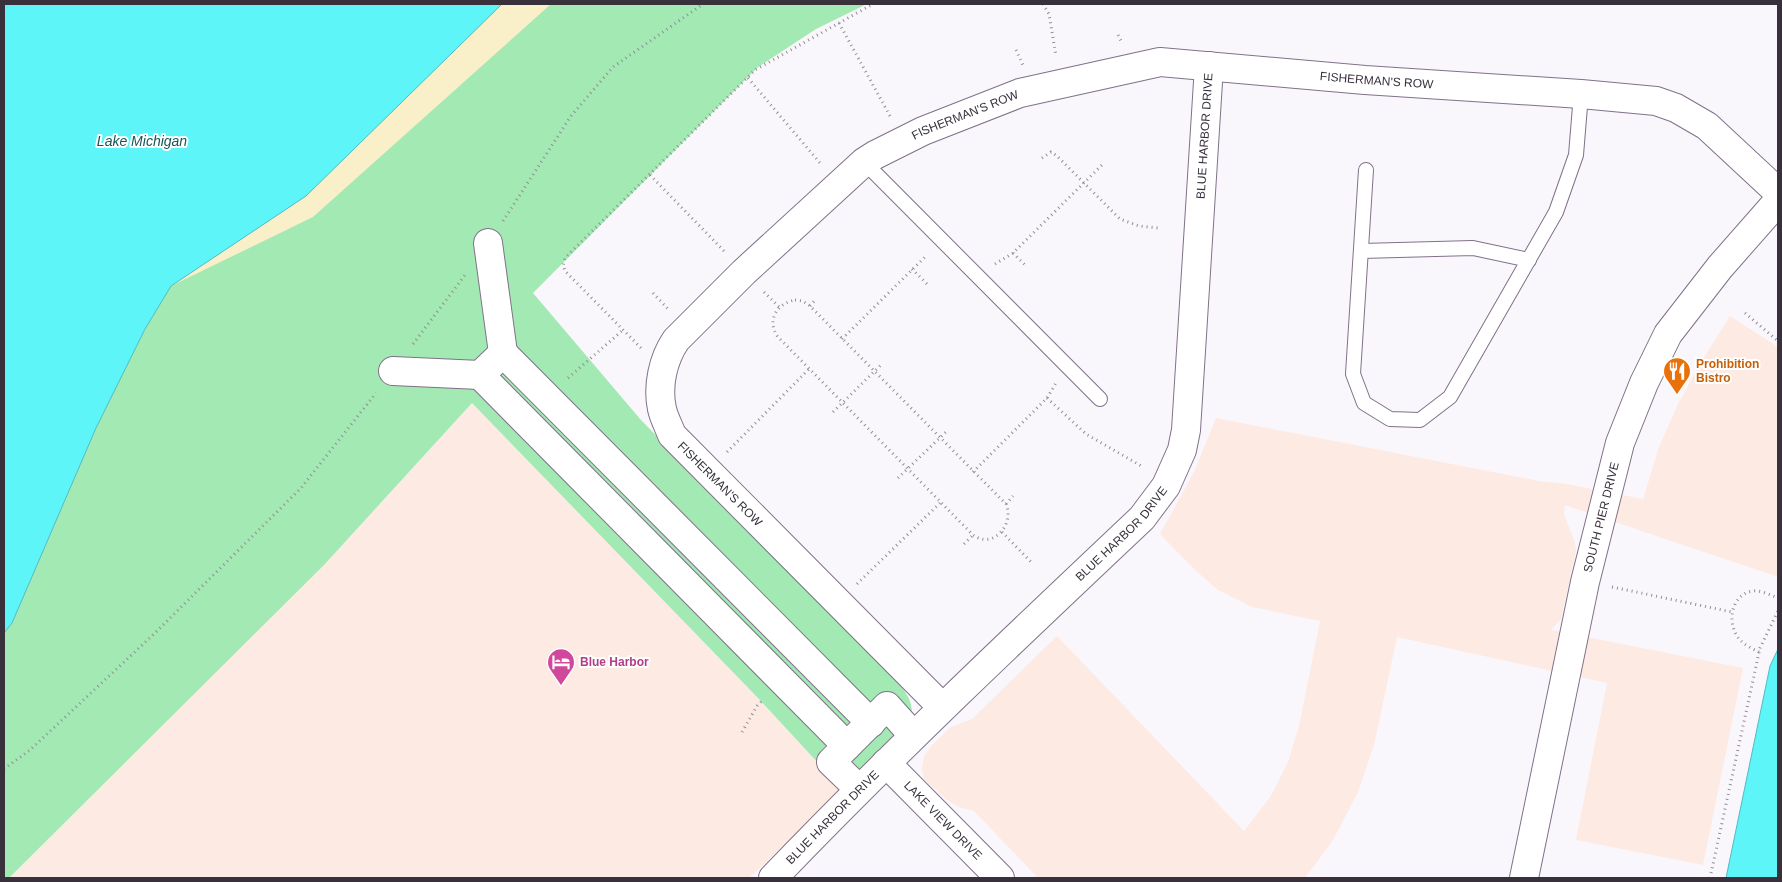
<svg xmlns="http://www.w3.org/2000/svg" width="1782" height="882" font-family="Arial,sans-serif">
<style>
.commercial{fill:#fdeae2}
.green{fill:#a3e9b3}
.sand{fill:#f9efc9}
.water{fill:#5ef5f8;stroke:#53bac0}
.lines{fill:none;stroke-linecap:round;stroke-linejoin:round}
.lane-casing{stroke:#807189;stroke-width:16}
.street-casing{stroke:#807189;stroke-width:30}
.path{stroke:#928d95;stroke-width:3;stroke-dasharray:1 4;stroke-linecap:butt}
.lane{stroke:#fff;stroke-width:14}
.street{stroke:#fff;stroke-width:28}
.labels{text-anchor:middle;dominant-baseline:central;stroke-width:4;stroke-linejoin:round;paint-order:stroke}
.street-label{font-size:12px;fill:#38313c;stroke:#fff}
.food-label{font-size:12px;font-weight:bold;fill:#c56008;stroke:#fff;text-anchor:start}
.hotel-label{font-size:12px;font-weight:bold;fill:#b23c85;stroke:#fff;text-anchor:start}
.water-label{font-size:14px;font-style:italic;fill:#165658;stroke:#fff}
</style>
<rect width="100%" height="100%" fill="#faf7fc"/>
<g class="commercial">
<path d="M1730,316L1778,347V577L1565,505L1564,514L1575,543L1576,551L1561,619L1551,630L1743,668L1703,865L1576,840L1607,683L1397,637L1374,745L1358,792L1333,840L1305,878H1038L974,811L959,807L947,800L924,779L922,769L924,756L932,745L951,727L972,719L1057,636L1244,831L1271,796L1288,762L1299,726L1320,621L1252,607L1218,590L1195,570L1160,534L1194,472L1216,418L1539,481L1567,484L1643,499L1659,447L1678,404L1700,364Z"/>
<path d="M472,403L758,698L843,790L749,878H9L324,565Z"/>
</g>
<path class="green" d="M502,4H867L816,29L758,67L533,293L641,420L901,686C908,696 915,706 910,718C903,736 858,775 843,790L758,698L472,403L324,565L9,878H4V633L12,623L96,428L145,329L171,286L306,196Z"/>
<path class="sand" d="M502,4H551L313,217L171,286L306,196Z"/>
<g class="water">
<path d="M4,4H502L306,196L171,286L145,329L96,428L12,623L4,633Z"/>
<path d="M1778,649V878H1726L1770,666Z"/>
</g>
<g class="lines">
<g class="lane-casing">
<g id="lane">
<path d="M864,162L1100,399"/>
<path d="M1366,170L1353,374L1364,403L1390,419L1420,420L1450,397L1556,212L1576,155L1581,94"/>
<path d="M1361,251L1473,248L1529,260"/>
</g>
</g>
<g class="street-casing">
<g id="street">
<path d="M503,353L871,723"/>
<path d="M393,371L480,375L503,353L488,243"/>
<path d="M480,375L847,746"/>
<path id="s1" d="M942,707L672,435C669,427 664,418 662,409C657,386 663,359 676,340L744,272L864,162L875,155L923,131L1020,93L1160,62L1365,80L1581,94L1656,101L1676,108L1707,126L1778,192"/>
<path id="s2" d="M886,763L1000,878"/>
<path d="M859,789L831,762L887,706L913,735"/>
<path id="s3" d="M773,878C892,754 1017,636 1142,518L1166,486L1182,450L1186,430L1209,66"/>
<path id="s4" d="M1524,878L1585,582L1620,443L1644,383L1668,334L1720,267L1778,201"/>
</g>
</g>
<g class="path">
<path d="M1043,4L1049,14L1056,56"/>
<path d="M839,23L890,116"/>
<path d="M1118,35L1122,43"/>
<path d="M1016,50L1023,65"/>
<path d="M748,78L820,163"/>
<path d="M1042,158L1051,152L1057,156L1120,219L1139,226L1158,228"/>
<path d="M650,175L725,252"/>
<path d="M503,221L571,116L613,67L703,4"/>
<path d="M1013,253L1026,266"/>
<path d="M995,264L1013,253L1104,163"/>
<path d="M912,269L928,285"/>
<path d="M764,292L779,307"/>
<path d="M653,293L668,309"/>
<path d="M795,300L803,301L810,306L1006,504C1015,524 993,550 973,535L778,337C766,321 777,303 795,300Z"/>
<path d="M810,306L816,299"/>
<path d="M1745,313L1778,341"/>
<path d="M842,339L927,255"/>
<path d="M413,344L465,275"/>
<path d="M641,348L565,271L563,265L565,258L755,70L873,4"/>
<path d="M568,378L623,330"/>
<path d="M1047,398L1086,434L1143,467"/>
<path d="M833,412L882,364"/>
<path d="M727,452L809,369"/>
<path d="M973,472L1047,398L1056,383"/>
<path d="M898,478L948,430"/>
<path d="M1006,504L1013,496"/>
<path d="M1002,532L1032,563"/>
<path d="M964,544L973,535"/>
<path d="M857,584L941,502"/>
<path d="M1612,587L1732,612"/>
<path d="M1759,652C1751,648 1742,644 1737,636C1727,620 1732,595 1752,591C1761,590 1770,595 1778,598"/>
<path d="M742,732L757,706L764,699"/>
<path d="M4,769L30,750L155,633L301,488L376,393"/>
<path d="M1710,878L1760,648L1778,611"/>
</g>
<use href="#lane" class="lane"/>
<use href="#street" class="street"/>
</g>
<defs>
<g id="restaurant-pin" transform="scale(1.4375)"><path d="M0 17L-7.5 6A9.5 9.5 0 1 1 7.5 6Z" fill="#e8710a" stroke="#fff"/><path d="M-5-6h1v4h1v-4h1v4h1v-4h1v5L-1.5 .5V6h-2V.5L-5-1ZM5-6V6H3V1.5H1.5Q1.5-4 5-6Z" fill="#fff"/></g>
<g id="hotel-pin" transform="scale(1.4375)"><path d="M0 17L-7.5 6A9.5 9.5 0 1 1 7.5 6Z" fill="#d1479c" stroke="#fff"/><path d="M-6-4.5h1.5V1H6V5H4.5V3h-9V5H-6ZM-4 0a1.8 1.8 0 1 1 3.6 0ZM.5 0V-2.5h3Q6-2.5 6 0Z" fill="#fff"/></g>
</defs>
<g fill-rule="evenodd">
<use href="#restaurant-pin" x="1677" y="371"/>
<use href="#hotel-pin" x="561" y="662"/>
</g>
<g class="labels">
<g class="street-label">
<text stroke="none"><textPath href="#s1" startOffset="1274">FISHERMAN'S ROW</textPath></text>
<text stroke="none"><textPath href="#s1" startOffset="854">FISHERMAN'S ROW</textPath></text>
<text stroke="none"><textPath href="#s3" startOffset="910">BLUE HARBOR DRIVE</textPath></text>
<text transform="translate(720 484) rotate(45)">FISHERMAN'S ROW</text>
<text stroke="none"><textPath href="#s4" startOffset="369">SOUTH PIER DRIVE</textPath></text>
<text stroke="none"><textPath href="#s3" startOffset="490">BLUE HARBOR DRIVE</textPath></text>
<text stroke="none"><textPath href="#s3" startOffset="85">BLUE HARBOR DRIVE</textPath></text>
<text stroke="none"><textPath href="#s2" startOffset="81">LAKE VIEW DRIVE</textPath></text>
</g>
<g class="food-label">
<text x="1696" y="364">Prohibition<tspan x="1696" dy="14">Bistro</tspan></text>
</g>
<g class="hotel-label">
<text x="580" y="662">Blue Harbor</text>
</g>
<g class="water-label">
<text x="142" y="141">Lake Michigan</text>
</g>
</g>
<rect width="1782" height="882" fill="none" stroke="#38313c" stroke-width="10"/>
</svg>
